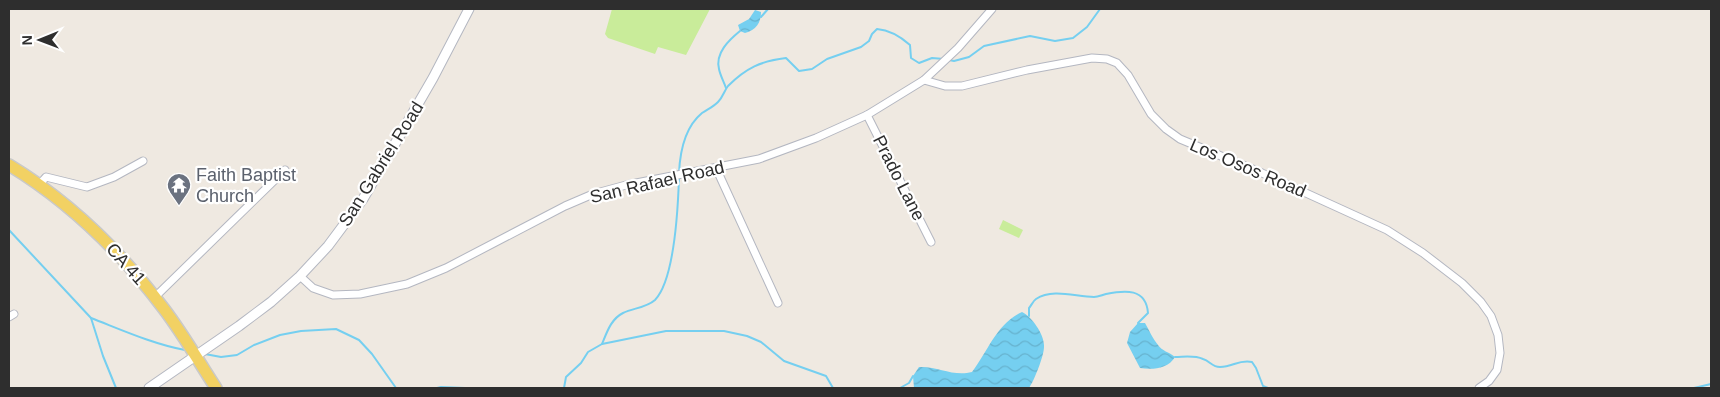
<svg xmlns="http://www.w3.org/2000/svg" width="1720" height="397" font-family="Helvetica,sans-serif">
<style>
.pitch{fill:#c9ec9a}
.water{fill:url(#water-waves)}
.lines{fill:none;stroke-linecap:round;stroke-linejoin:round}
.stream{stroke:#75cff0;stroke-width:2}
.minor-casing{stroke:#b4b7c1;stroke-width:9}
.tertiary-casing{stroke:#b4b7c1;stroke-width:11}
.primary-casing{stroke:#c9c9c9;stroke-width:14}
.minor{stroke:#fff;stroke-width:7}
.tertiary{stroke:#fff;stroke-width:9}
.primary{stroke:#f2d163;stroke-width:11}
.labels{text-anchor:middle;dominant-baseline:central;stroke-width:4.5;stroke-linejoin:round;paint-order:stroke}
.street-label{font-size:18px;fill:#2e2e2e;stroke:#fff}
.worship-label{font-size:18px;fill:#5b616d;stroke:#fff;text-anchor:start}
</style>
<defs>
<pattern id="water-waves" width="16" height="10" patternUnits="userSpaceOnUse" patternTransform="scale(1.25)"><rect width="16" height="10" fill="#75cff0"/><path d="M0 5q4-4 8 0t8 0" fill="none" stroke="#66b2ce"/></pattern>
</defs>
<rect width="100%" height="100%" fill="#efe9e1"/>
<g class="pitch">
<path d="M612,9H710L686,55L658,47L655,54L608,38L605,34Z"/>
<path d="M1003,220L1023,230L1019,238L999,229Z"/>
</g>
<g class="water">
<path d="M755,10L761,12C761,23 756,30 745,33L740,31L738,25L749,19Z"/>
<path d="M1022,312C1032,317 1045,335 1044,347C1044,356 1034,381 1029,388H914L913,376L919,367C938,366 953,377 972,372C988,351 997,323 1022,312Z"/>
<path d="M1138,323H1145C1149,330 1153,339 1158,345C1162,351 1169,352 1175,357C1168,369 1152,370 1140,368L1127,343L1130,332Z"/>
</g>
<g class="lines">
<g class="stream">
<path d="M761,17L768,9"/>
<path d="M949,60L954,61L969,57L984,46L1030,36L1055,41L1073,38L1087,27L1100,9"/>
<path d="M726,88C724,82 720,75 719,69C715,53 729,40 740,31"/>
<path d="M679,173C680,151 685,127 702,113C708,109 713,107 718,102C723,97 724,91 728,86C746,68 761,61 786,58L799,71L812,69L827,59L861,47L869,41L872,34L877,29C889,30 901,37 910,45L911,58L919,63L932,58L944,59"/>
<path d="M9,230L91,318L103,356L116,388"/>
<path d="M1029,316V308C1031,306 1033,301 1036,299C1053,288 1076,297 1094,297C1098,297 1102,295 1106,294C1125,290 1146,288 1148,313L1138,323"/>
<path d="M91,318C122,330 153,344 185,350"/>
<path d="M602,344C607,332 611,319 623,313C633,308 646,308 655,300C675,279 678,207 679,178"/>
<path d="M205,354L221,357L237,355L254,345L280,335L301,331L336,329L359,340L372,354L396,388"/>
<path d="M1175,357C1184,357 1194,355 1203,359C1210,361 1212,367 1220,367C1233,367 1239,359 1252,362L1256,368L1263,386L1268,388"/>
<path d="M437,388L441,387L465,388"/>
<path d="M564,388L566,377L581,363L588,352L602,344L666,331H724L747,336L761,342L784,361L826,376L833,388"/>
<path d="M900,388L909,383L913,376"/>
<path d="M1694,388L1711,384"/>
</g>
<g class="minor-casing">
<g id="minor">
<path d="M924,80L945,86H962L1027,70L1092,58L1107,59L1117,63L1128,75L1151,114L1166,129L1180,139L1262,173L1387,230L1423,253L1462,283L1481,302L1491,316L1498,335L1500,353L1497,370L1489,381L1479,388"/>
<path d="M867,115L931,242"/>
<path d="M716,168L778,303"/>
<path d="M39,185L46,177L87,187L114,177L143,161"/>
<path d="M300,276L313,288L333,295L360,294L407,284L446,268L565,206L593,194L626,185L759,159L816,138L867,115L924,80L958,48L992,9"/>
<path d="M155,297L285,170"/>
<path d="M9,317L14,314"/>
</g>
</g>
<g class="tertiary-casing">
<path id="tertiary" d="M149,388L239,326L271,302L300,276L328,246L363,199L433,78L469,9"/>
</g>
<g class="primary-casing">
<path id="primary" d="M9,165C70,202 121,252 164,309C183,334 199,362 216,388"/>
</g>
<use href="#minor" class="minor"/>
<use href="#tertiary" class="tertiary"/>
<use href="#primary" class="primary"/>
</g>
<defs>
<g id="temple-pin" transform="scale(1.25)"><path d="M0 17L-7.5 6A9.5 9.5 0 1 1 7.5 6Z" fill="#6b7280" stroke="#fff"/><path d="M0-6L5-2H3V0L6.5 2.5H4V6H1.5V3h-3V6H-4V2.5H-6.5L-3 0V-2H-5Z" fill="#fff"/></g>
</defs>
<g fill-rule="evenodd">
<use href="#temple-pin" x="179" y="185"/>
</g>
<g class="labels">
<g class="street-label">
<text transform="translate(381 164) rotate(-58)">San Gabriel Road</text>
<text transform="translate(1248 168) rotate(23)">Los Osos Road</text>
<text transform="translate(899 178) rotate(63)">Prado Lane</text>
<text transform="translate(657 182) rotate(-13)">San Rafael Road</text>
<text transform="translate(126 264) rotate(48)">CA 41</text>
</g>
<g class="worship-label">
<text x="196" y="175">Faith Baptist<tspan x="196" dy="21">Church</tspan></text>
</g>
</g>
<rect width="1720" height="397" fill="none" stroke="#2e2e2e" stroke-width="20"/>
<g transform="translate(40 40) rotate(269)" stroke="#ffffff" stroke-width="4" paint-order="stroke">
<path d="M0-4L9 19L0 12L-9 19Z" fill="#2e2e2e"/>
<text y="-8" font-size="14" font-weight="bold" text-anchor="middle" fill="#2e2e2e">N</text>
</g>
</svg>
